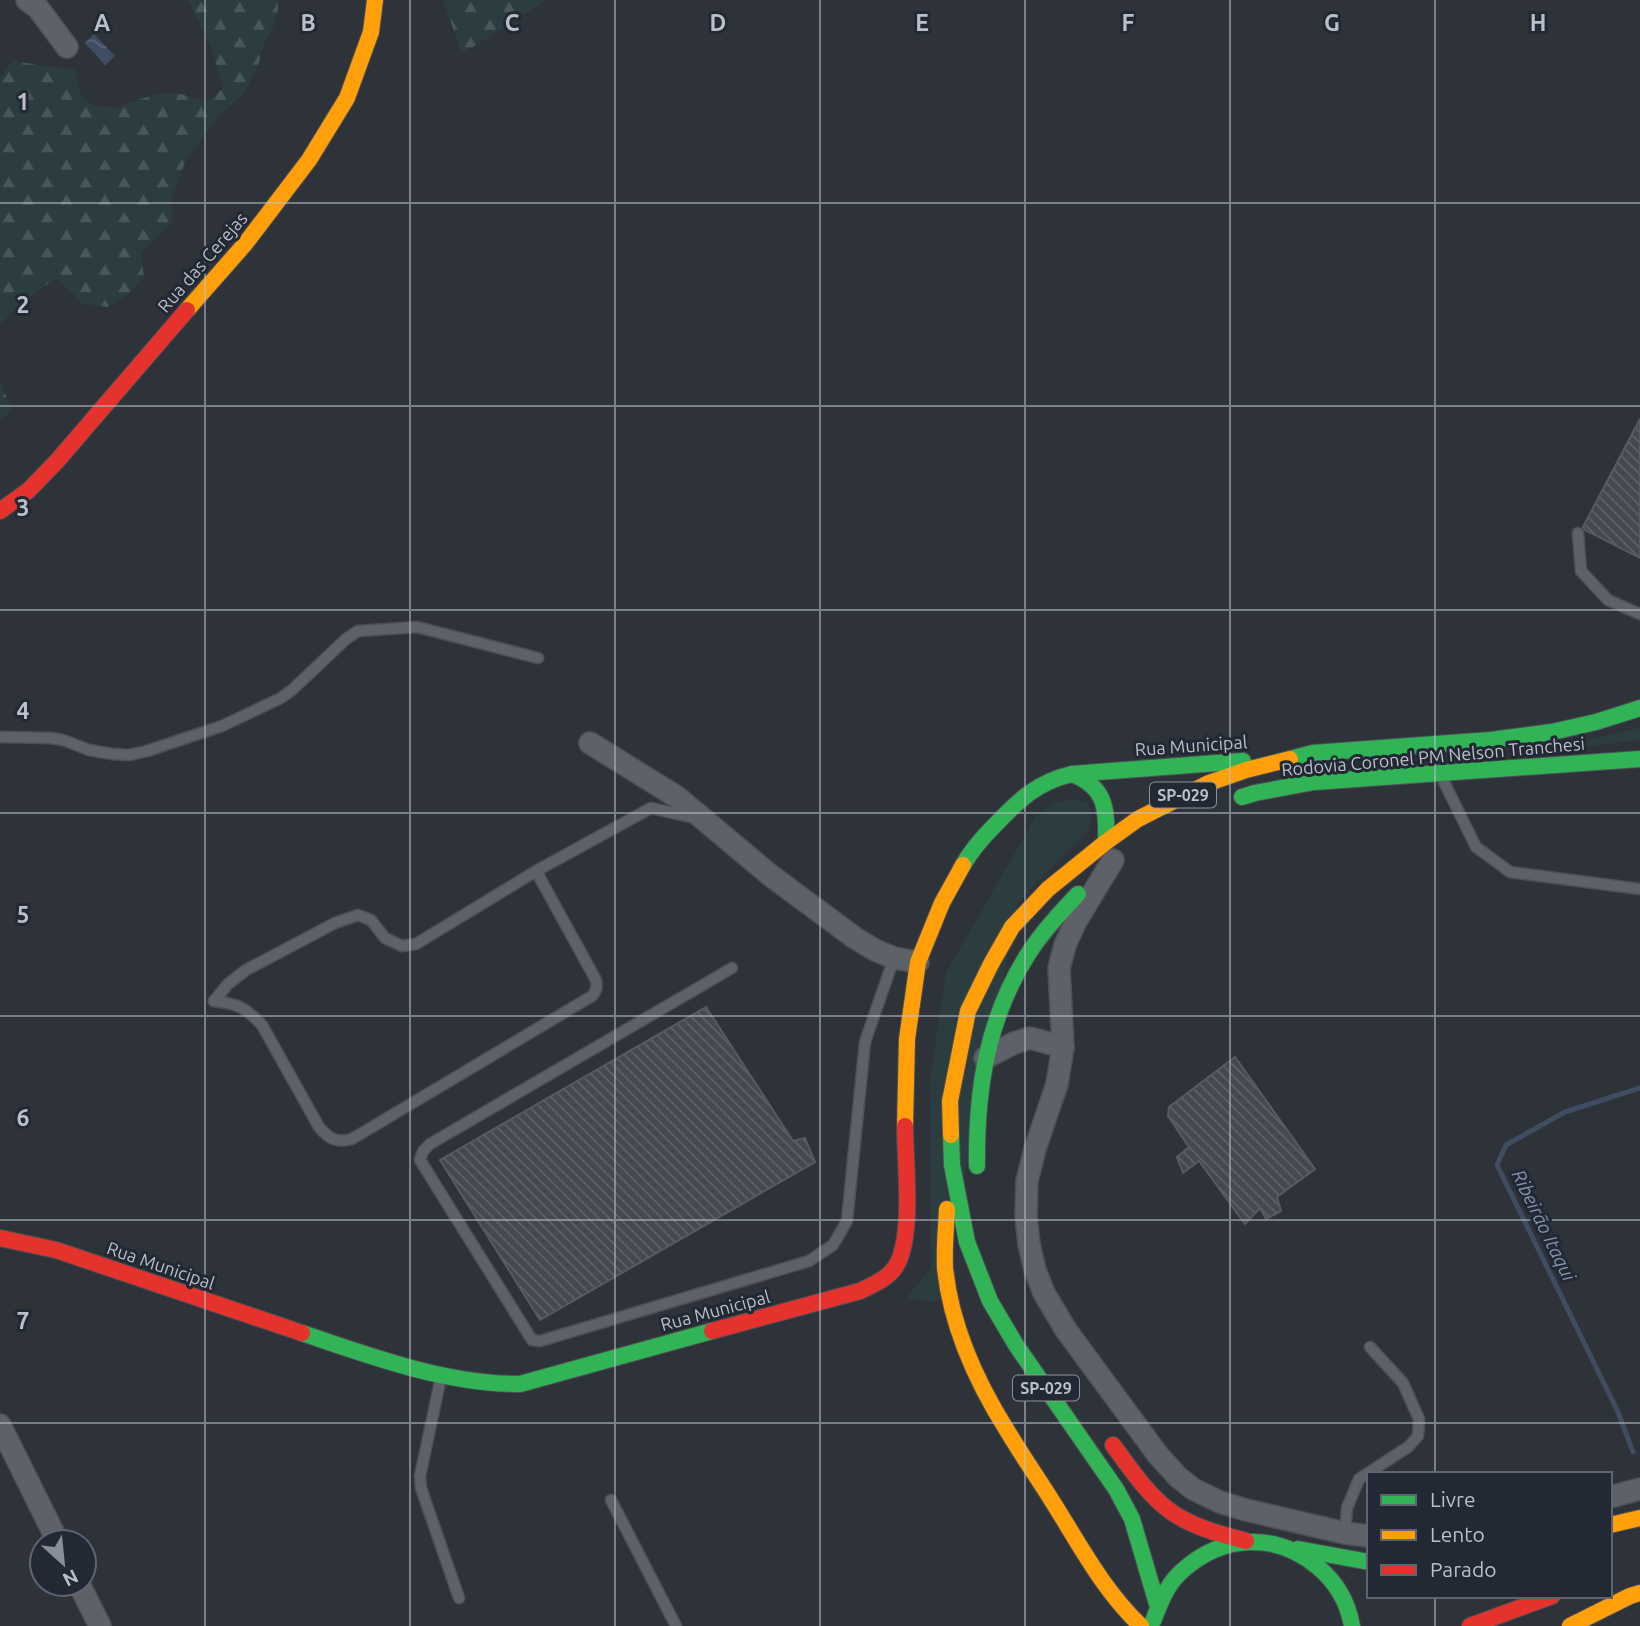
<svg xmlns="http://www.w3.org/2000/svg" width="1640" height="1626" font-family="Ubuntu,sans-serif">
<style>
.green{fill:#2c3d40}
.forest{fill:url(#forest-firs)}
.water{fill:url(#water-waves)}
.lines{fill:none;stroke-linecap:round;stroke-linejoin:round}
.stream{stroke:#3f4c62;stroke-width:5}
.building{fill:url(#building-back-hatch);stroke:#575a61;stroke-width:2}
.lane-casing{stroke:#4c4f54;stroke-width:13}
.street-casing{stroke:#4c4f54;stroke-width:24}
.fast-casing{stroke:#4c4f54;stroke-width:18}
.slow-casing{stroke:#4c4f54;stroke-width:18}
.jam-casing{stroke:#4c4f54;stroke-width:18}
.lane{stroke:#5e6168;stroke-width:10}
.street{stroke:#5e6168;stroke-width:21}
.fast{stroke:#30b455;stroke-width:16}
.slow{stroke:#ff9f0a;stroke-width:16}
.jam{stroke:#e5322d;stroke-width:16}
.grid{fill:none;stroke:#babfc9;stroke-width:2;stroke-opacity:0.55}
.labels{text-anchor:middle;dominant-baseline:central;stroke-width:6;stroke-linejoin:round;paint-order:stroke}
.shield{fill:#222934;stroke:#8c929c;stroke-width:2}
.shield-label{font-size:16px;font-weight:bold;fill:#babfc9}
.street-label{font-size:18px;fill:#babfc9;stroke:#222934}
.water-label{font-size:19px;font-style:italic;fill:#8595ad;stroke:#222934}
.grid-label{font-size:23px;text-anchor:middle;font-weight:bold;fill:#babfc9;stroke:#222934;stroke-width:6;stroke-linejoin:round;paint-order:stroke}
</style>
<defs>
<pattern id="forest-firs" width="22" height="20" patternUnits="userSpaceOnUse" patternTransform="scale(1.75)"><rect width="22" height="20" fill="#2c3d40"/><path d="M5 1l3.5 6h-7zM16 11l3.5 6h-7z" fill="#48575a"/></pattern>
<pattern id="water-waves" width="16" height="10" patternUnits="userSpaceOnUse" patternTransform="scale(1.75)"><rect width="16" height="10" fill="#3f4c62"/><path d="M0 5q4-4 8 0t8 0" fill="none" stroke="#596477"/></pattern>
<pattern id="building-back-hatch" width="6" height="6" patternUnits="userSpaceOnUse" patternTransform="scale(1.75)"><rect width="6" height="6" fill="#45494f"/><path d="M-1 5l2 2M0 0l6 6M5-1l2 2" fill="none" stroke="#5e6167"/></pattern>
</defs>
<rect width="100%" height="100%" fill="#2e333a"/>
<g class="green">
<path d="M1640,728V740L1520,754Z"/>
<path d="M1076,800L1087,802L1092,813L1089,830L1018,902L940,1302L906,1298L931,1268L930,1079L946,973L1035,818C1049,804 1057,801 1076,800Z"/>
</g>
<g class="forest">
<path d="M188,0H278V9L272,30L263,45L258,66L244,93L220,115L186,160L171,199L173,222L141,252L144,278L128,294L107,307L81,303L75,295L56,278L24,301L0,324V79L12,61L75,70L80,93L91,105L115,108L159,93H177L208,102L223,88L211,46Z"/>
<path d="M443,0H547L462,54Z"/>
<path d="M0,380L11,410L0,420Z"/>
</g>
<path class="water" d="M94,34L115,56L105,65L85,43Z"/>
<g class="lines">
<path class="stream" d="M1633,1452L1618,1412L1497,1165L1506,1145L1565,1112L1640,1088"/>
</g>
<g class="building">
<path d="M1640,419V558L1585,530L1583,527Z"/>
<path d="M706,1007L793,1141L805,1138L815,1162L540,1320L440,1160Z"/>
<path d="M1235,1057L1315,1169L1277,1197L1281,1211L1266,1219L1260,1208L1245,1224L1199,1161L1183,1173L1177,1157L1189,1147L1168,1116L1169,1107Z"/>
</g>
<g class="lines">
<g class="lane-casing">
<g id="lane">
<path d="M1578,533L1581,571L1608,600L1640,614"/>
<path d="M0,737L51,738L63,740L89,750L112,754L129,755L147,751L222,726L281,698L292,690L346,639L358,631L417,627L538,658"/>
<path d="M1444,782L1476,847L1510,872L1640,889"/>
<path d="M732,968L430,1144L423,1151L420,1160L532,1340L540,1341L809,1261L833,1245L847,1221L865,1042L894,958"/>
<path d="M214,1001C238,1004 245,1007 262,1025L319,1127C329,1139 336,1143 352,1139L592,996C597,990 597,987 596,980L536,871L651,808L695,818"/>
<path d="M214,1001L228,984L246,970L335,923L358,915L371,920L385,938L402,946L416,944L536,871"/>
<path d="M441,1377L420,1476L421,1488L459,1598"/>
<path d="M611,1500L676,1626"/>
<path d="M1345,1533L1347,1508L1359,1479L1408,1447L1418,1436L1419,1419L1403,1383L1370,1347"/>
</g>
</g>
<g class="street-casing">
<g id="street">
<path d="M27,0L38,8L67,47"/>
<path d="M590,743L677,797L770,875L855,938L875,950L894,958L918,962"/>
<path d="M1113,860L1076,921L1065,945L1059,968L1063,1047L1057,1084L1035,1149L1027,1181L1026,1216L1029,1244L1035,1270L1044,1293L1066,1330L1158,1455L1178,1477L1193,1489L1220,1502L1246,1510L1345,1533L1369,1536"/>
<path d="M985,1058L1014,1043L1030,1038L1063,1047"/>
<path d="M0,1425L58,1542"/>
<path d="M1610,1497L1640,1489"/>
<path d="M79,1584L100,1626"/>
</g>
</g>
<g class="fast-casing">
<g id="fast">
<path d="M1290,759L1313,753L1491,740L1552,732L1596,722L1640,708"/>
<path d="M1072,774C1106,787 1107,809 1106,842"/>
<path d="M1242,797L1255,793L1314,782L1640,759"/>
<path d="M963,865C972,849 982,838 995,825C1019,800 1037,782 1072,774L1243,761"/>
<path d="M951,1135L952,1165L967,1242L990,1301L1016,1345L1116,1489L1132,1519L1157,1604"/>
<path d="M977,1166C976,1090 987,1017 1030,951C1044,930 1061,912 1078,894"/>
<path d="M302,1333C372,1357 446,1384 520,1384L712,1331"/>
<path d="M1298,1549L1369,1562"/>
<path d="M1153,1621C1160,1603 1167,1584 1182,1571C1223,1534 1276,1532 1318,1567C1336,1582 1348,1603 1352,1626"/>
</g>
</g>
<g class="slow-casing">
<g id="slow">
<path d="M187,310L245,244L309,160L347,98L371,32L375,0"/>
<path d="M905,1126L907,1039L918,962L942,903L963,865"/>
<path d="M951,1135L950,1101L968,1011L991,964L1012,927L1048,889L1106,842L1138,819L1209,783L1246,770L1290,759"/>
<path d="M947,1209C946,1229 944,1248 945,1268C951,1326 977,1383 1008,1432C1023,1457 1039,1480 1054,1504C1081,1547 1104,1591 1141,1626"/>
<path d="M1610,1525L1640,1518"/>
<path d="M1570,1626L1630,1596L1640,1593"/>
</g>
</g>
<g class="jam-casing">
<g id="jam">
<path d="M0,511L29,490L57,461L187,310"/>
<path d="M0,1238L56,1250L302,1333"/>
<path d="M712,1331L860,1291C872,1285 888,1279 896,1266C914,1237 905,1162 905,1126"/>
<path d="M1113,1445C1130,1468 1147,1494 1170,1511C1192,1527 1220,1534 1246,1541"/>
<path d="M1470,1626L1552,1596"/>
</g>
</g>
<use href="#lane" class="lane"/>
<use href="#street" class="street"/>
<use href="#fast" class="fast"/>
<use href="#slow" class="slow"/>
<use href="#jam" class="jam"/>
</g>
<path class="grid" d="M205,0V1626M410,0V1626M615,0V1626M820,0V1626M1025,0V1626M1230,0V1626M1435,0V1474M0,203H1640M0,406H1640M0,610H1640M0,813H1640M0,1016H1640M0,1220H1640M0,1423H1640M1435,1596V1626"/>
<g class="labels">
<g class="shield">
<rect x="1150" y="782.5" width="66" height="25" rx="5"/>
<rect x="1013" y="1375.5" width="66" height="25" rx="5"/>
</g>
<g class="shield-label">
<text x="1183" y="795">SP-029</text>
<text x="1046" y="1388">SP-029</text>
</g>
<g class="street-label">
<text transform="translate(202 262) rotate(-49)">Rua das Cerejas</text>
<text transform="translate(1191 745) rotate(-4)">Rua Municipal</text>
<text transform="translate(1433 756) rotate(-5)">Rodovia Coronel PM Nelson Tranchesi</text>
<text transform="translate(161 1265) rotate(19)">Rua Municipal</text>
<text transform="translate(715 1310) rotate(-15)">Rua Municipal</text>
</g>
<g class="water-label">
<text transform="translate(1544 1225) rotate(64)">Ribeirão Itaqui</text>
</g>
</g>
<g class="grid-label">
<text x="102" y="31">A</text>
<text x="308" y="31">B</text>
<text x="512" y="31">C</text>
<text x="718" y="31">D</text>
<text x="922" y="31">E</text>
<text x="1128" y="31">F</text>
<text x="1332" y="31">G</text>
<text x="1538" y="31">H</text>
<text x="23" y="110">1</text>
<text x="23" y="313">2</text>
<text x="23" y="516">3</text>
<text x="23" y="719">4</text>
<text x="23" y="923">5</text>
<text x="23" y="1126">6</text>
<text x="23" y="1329">7</text>
</g>
<rect x="1367" y="1472" width="245" height="126" fill="#222934" stroke="#5f6570" stroke-width="2"/>
<rect x="1381" y="1495" width="35" height="10" fill="#30b455" stroke="#5f6570" stroke-width="2"/>
<text x="1430" y="1507" font-size="21" fill="#babfc9">Livre</text>
<rect x="1381" y="1530" width="35" height="10" fill="#ff9f0a" stroke="#5f6570" stroke-width="2"/>
<text x="1430" y="1542" font-size="21" fill="#babfc9">Lento</text>
<rect x="1381" y="1565" width="35" height="10" fill="#e5322d" stroke="#5f6570" stroke-width="2"/>
<text x="1430" y="1577" font-size="21" fill="#babfc9">Parado</text>
<g transform="translate(63 1563) rotate(153)"><circle r="33" fill="#222934" stroke="#5f6570" stroke-width="2"/>
<path d="M0-5L12 26L0 18L-12 26Z" fill="#898e97"/>
<text y="-10" font-size="19" font-weight="bold" text-anchor="middle" fill="#babfc9">N</text>
</g>
</svg>
